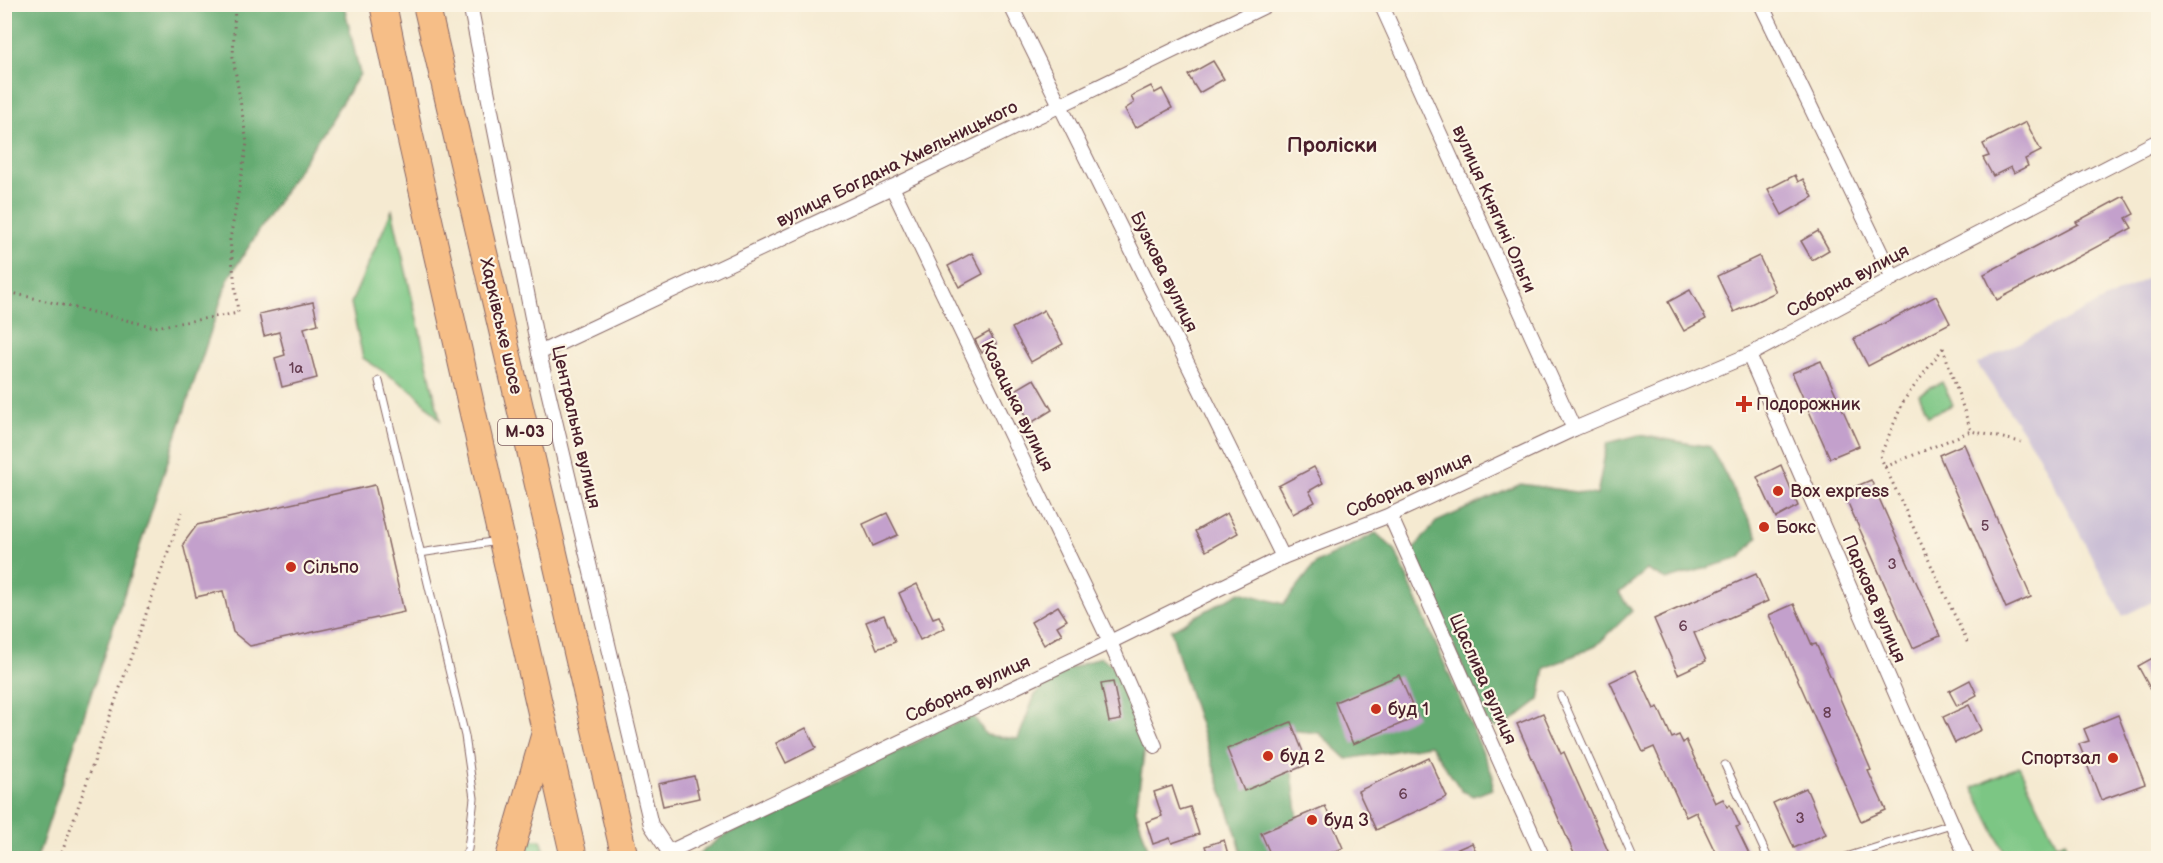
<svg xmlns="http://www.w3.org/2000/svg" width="2163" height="863" font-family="'Balsamiq Sans',sans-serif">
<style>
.industrial{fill:#cbbfd5}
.green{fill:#7cc684;stroke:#637258;stroke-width:1.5}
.forest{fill:#65ab72;stroke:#58654e;stroke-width:1.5}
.building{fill:#c3a0cc}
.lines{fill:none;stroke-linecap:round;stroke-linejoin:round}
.lane-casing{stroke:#866665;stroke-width:9}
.street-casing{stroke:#866665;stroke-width:16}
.highway-casing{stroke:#866665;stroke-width:28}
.path{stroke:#866665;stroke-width:3;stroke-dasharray:1.5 4.5;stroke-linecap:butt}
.lane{stroke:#fff;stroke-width:7}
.street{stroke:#fff;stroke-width:14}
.highway{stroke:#f6be87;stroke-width:26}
.poi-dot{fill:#c8321e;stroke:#fcf5e5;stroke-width:2}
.labels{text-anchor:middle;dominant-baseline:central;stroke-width:4.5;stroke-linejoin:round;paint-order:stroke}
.number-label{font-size:15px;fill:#683f53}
.shield{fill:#fcf5e5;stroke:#7f5f63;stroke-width:1.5}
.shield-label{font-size:16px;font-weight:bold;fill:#4a1f2b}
.street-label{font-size:18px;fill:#4a1f2b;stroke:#fcf5e5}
.poi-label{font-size:18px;fill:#4a1f2b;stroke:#fcf5e5;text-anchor:start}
.quarter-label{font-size:21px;font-weight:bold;fill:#4a1f2b;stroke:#fcf5e5}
</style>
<rect width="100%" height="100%" fill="#fcf5e5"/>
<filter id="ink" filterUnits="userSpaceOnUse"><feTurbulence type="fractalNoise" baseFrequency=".0167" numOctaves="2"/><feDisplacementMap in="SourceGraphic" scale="12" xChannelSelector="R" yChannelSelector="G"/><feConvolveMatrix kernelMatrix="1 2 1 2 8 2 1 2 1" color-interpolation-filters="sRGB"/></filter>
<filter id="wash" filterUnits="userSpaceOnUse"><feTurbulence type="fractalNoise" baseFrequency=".008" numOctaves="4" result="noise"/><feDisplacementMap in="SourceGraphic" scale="24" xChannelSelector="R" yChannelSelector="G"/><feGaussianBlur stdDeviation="1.35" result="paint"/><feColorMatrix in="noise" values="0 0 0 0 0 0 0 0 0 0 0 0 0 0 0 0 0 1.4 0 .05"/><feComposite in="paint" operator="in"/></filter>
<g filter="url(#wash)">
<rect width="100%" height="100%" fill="#f5ead1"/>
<path class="industrial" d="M2158,273V599L2123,616L2038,454L1977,364Z"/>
<g class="green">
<path d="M392,210L440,420L414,392L363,358L351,303Z"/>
<path d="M1942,382L1953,405L1928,416L1919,394Z"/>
<path d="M2019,766L2057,845L2065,841L2073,858H2007L1973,788Z"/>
<path d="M528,840H541L547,858H529Z"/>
</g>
<g class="forest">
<path d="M5,4L344,5L360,74L228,279L37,858H4Z"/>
<path d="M1639,435L1711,447L1758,537L1740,558L1666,580L1647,570L1619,593L1632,611L1596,646L1545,668L1539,700L1503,728L1488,726L1413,550L1436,522L1521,484L1597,495L1607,443Z"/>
<path d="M1376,533L1395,550L1493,776L1492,789L1474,796L1462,791L1430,745L1347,759L1319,733L1275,729L1292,773L1302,851L1330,846L1351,858H1242L1240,846L1185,679L1171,630L1240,592L1284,604L1316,563Z"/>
<path d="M1100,657L1113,666L1145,747L1136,810L1151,858H693L723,836L973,715L986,735L1018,739L1035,695L1057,674Z"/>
</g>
<g id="blocks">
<g class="building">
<path d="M1213,61L1224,79L1199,93L1188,75Z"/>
<path d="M1151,86L1155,93L1162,89L1172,108L1135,128L1125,109L1134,103L1131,96Z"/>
<path d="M2026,122L2041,151L2025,159L2028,166L2014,173L2011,167L1993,176L1983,158L1989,156L1983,144Z"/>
<path d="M1795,175L1798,182L1803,179L1813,197L1782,215L1768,189Z"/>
<path d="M2124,196L2134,214L2126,218L2132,228L1997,300L1984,274L2078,224L2076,222Z"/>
<path d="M1818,231L1829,250L1812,260L1801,241Z"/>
<path d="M972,253L983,274L959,287L948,266Z"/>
<path d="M1759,256L1776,292L1734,312L1717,276Z"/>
<path d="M1690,290L1706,319L1684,331L1668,302Z"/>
<path d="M1936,296L1950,323L1868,366L1854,339Z"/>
<path d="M313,302L318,324L304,328L317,378L282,387L275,358L285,355L279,332L264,336L259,314Z"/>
<path d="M1044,310L1063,344L1031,362L1012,328Z"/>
<path d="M989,332L996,344L982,353L975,340Z"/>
<path d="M1821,361L1859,446L1830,458L1792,373Z"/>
<path d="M1034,379L1052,410L1031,423L1012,392Z"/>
<path d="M1964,444L2031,597L2006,608L1939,455Z"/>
<path d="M1781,465L1798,506L1776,518L1757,477Z"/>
<path d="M1314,467L1323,483L1309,491L1315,502L1293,514L1278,486Z"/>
<path d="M1871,480L1940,636L1913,648L1843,492Z"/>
<path d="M375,485L404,612L250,646L233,632L223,591L196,597L183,544L197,525Z"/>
<path d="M887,513L898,535L873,546L863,524Z"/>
<path d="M1227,513L1238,533L1206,551L1195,531Z"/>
<path d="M1756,574L1768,601L1694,633L1706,661L1678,674L1654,619Z"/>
<path d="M917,584L933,618L939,616L945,628L920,640L899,593Z"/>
<path d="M1794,604L1812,645L1816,644L1826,666L1871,770L1868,771L1886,810L1861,821L1769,615Z"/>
<path d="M1058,606L1067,620L1057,626L1062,634L1044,645L1031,622Z"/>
<path d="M884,615L895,642L877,649L866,622Z"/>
<path d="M2158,655V703L2138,666Z"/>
<path d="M1636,670L1654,709L1658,707L1672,738L1679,735L1683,743L1686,740L1715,803L1723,799L1727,807L1730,805L1740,826L1736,827L1751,858H1718L1696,812L1686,817L1654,747L1643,752L1610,682Z"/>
<path d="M1399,675L1417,717L1353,744L1335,702Z"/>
<path d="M1970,680L1977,695L1957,706L1949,691Z"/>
<path d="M1113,682L1121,720L1109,722L1101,684Z"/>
<path d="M1969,705L1981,730L1955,743L1943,717Z"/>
<path d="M1543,713L1561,754L1564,752L1611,858H1576L1517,724Z"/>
<path d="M2118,715L2145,784L2101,800L2079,744L2089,741L2084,729Z"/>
<path d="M1291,722L1308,764L1244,791L1227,749Z"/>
<path d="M806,728L816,748L786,763L776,743Z"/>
<path d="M1429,758L1447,797L1376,830L1358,791Z"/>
<path d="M694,776L699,798L663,806L658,784Z"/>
<path d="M1172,786L1180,810L1190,807L1199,834L1172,843L1170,838L1153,844L1146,822L1162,816L1154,792Z"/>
<path d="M1806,788L1826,834L1794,848L1773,803Z"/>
<path d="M1325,806L1343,848L1318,858H1272L1261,833Z"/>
<path d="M1224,840L1229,858H1209L1205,846Z"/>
<path d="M1472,843L1479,858H1437Z"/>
</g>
</g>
</g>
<g filter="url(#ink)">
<use href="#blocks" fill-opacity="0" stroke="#866665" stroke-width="1.5"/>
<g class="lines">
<g class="lane-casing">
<g id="lane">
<path d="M379,381L465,736L474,798L468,849L464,858"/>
<path d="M420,553L498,541"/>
<path d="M1561,696L1633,858"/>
<path d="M1725,765L1768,858"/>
<path d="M1843,858L1951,824"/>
</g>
</g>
<g class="street-casing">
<g id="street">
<path d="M470,4L539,353L651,825L669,852L1110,642L1283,557L1390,515L1574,429L1749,355L1893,278L2158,141"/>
<path d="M1010,4L1283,557"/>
<path d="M1381,4L1574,429"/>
<path d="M1761,4L1893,278"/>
<path d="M892,187L1110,642L1155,746"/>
<path d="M539,353L892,187L1269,4"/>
<path d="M1749,355L1967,858"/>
<path d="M1390,515L1543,858"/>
</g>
</g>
<g class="highway-casing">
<g id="highway">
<path d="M383,4L408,127L574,858"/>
<path d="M426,4L625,858"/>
<path d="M509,858L544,736"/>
</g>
</g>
<g class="path">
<path d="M4,291L155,327L238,313L230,240L247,143L233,57L235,4"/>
<path d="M1943,348L1904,400L1880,456L1969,646"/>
<path d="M1943,348L1971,431"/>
<path d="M1885,467L1971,431L2021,442"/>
<path d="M60,858L182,512"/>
</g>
<use href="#lane" class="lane"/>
<use href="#street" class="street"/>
<use href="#highway" class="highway"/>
</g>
</g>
<g class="poi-dot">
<path d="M1741 395h6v6h6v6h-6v6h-6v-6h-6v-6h6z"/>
<circle cx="1778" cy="491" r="6"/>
<circle cx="1764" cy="527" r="6"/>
<circle cx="291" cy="567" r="6"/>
<circle cx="1376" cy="709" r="6"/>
<circle cx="1268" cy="756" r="6"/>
<circle cx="2113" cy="758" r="6"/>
<circle cx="1312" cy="820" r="6"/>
</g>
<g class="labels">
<g class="number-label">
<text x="296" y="368">1а</text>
<text x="1985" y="526">5</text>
<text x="1892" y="564">3</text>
<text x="1683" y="626">6</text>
<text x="1827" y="713">8</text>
<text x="1403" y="794">6</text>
<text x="1800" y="818">3</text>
</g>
<rect class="shield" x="498" y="419" width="54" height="26" rx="4.5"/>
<g class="shield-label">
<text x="525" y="432">М-03</text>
</g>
<g class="street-label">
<text transform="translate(897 164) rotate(-26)">вулиця Богдана Хмельницького</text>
<text transform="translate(1494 209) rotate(66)">вулиця Княгині Ольги</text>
<text transform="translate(1164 272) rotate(64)">Бузкова вулиця</text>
<text transform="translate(1848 281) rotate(-28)">Соборна вулиця</text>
<text transform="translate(501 326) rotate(77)">Харківське шосе</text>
<text transform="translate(1017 406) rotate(64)">Козацька вулиця</text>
<text transform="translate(576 427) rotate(77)">Центральна вулиця</text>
<text transform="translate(1409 485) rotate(-24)">Соборна вулиця</text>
<text transform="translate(1874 599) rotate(67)">Паркова вулиця</text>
<text transform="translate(1483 679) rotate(66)">Щаслива вулиця</text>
<text transform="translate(968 689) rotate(-25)">Соборна вулиця</text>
</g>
<g class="poi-label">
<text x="1756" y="404">Подорожник</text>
<text x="1790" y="491">Box express</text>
<text x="1776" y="527">Бокс</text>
<text x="303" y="567">Сільпо</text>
<text x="1388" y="709">буд 1</text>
<text x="1280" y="756">буд 2</text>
<text x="2101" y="758" text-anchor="end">Спортзал</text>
<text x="1324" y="820">буд 3</text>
</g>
<g class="quarter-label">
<text x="1332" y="145">Проліски</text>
</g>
</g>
<rect width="2163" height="863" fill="none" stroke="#fcf5e5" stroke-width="24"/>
</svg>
